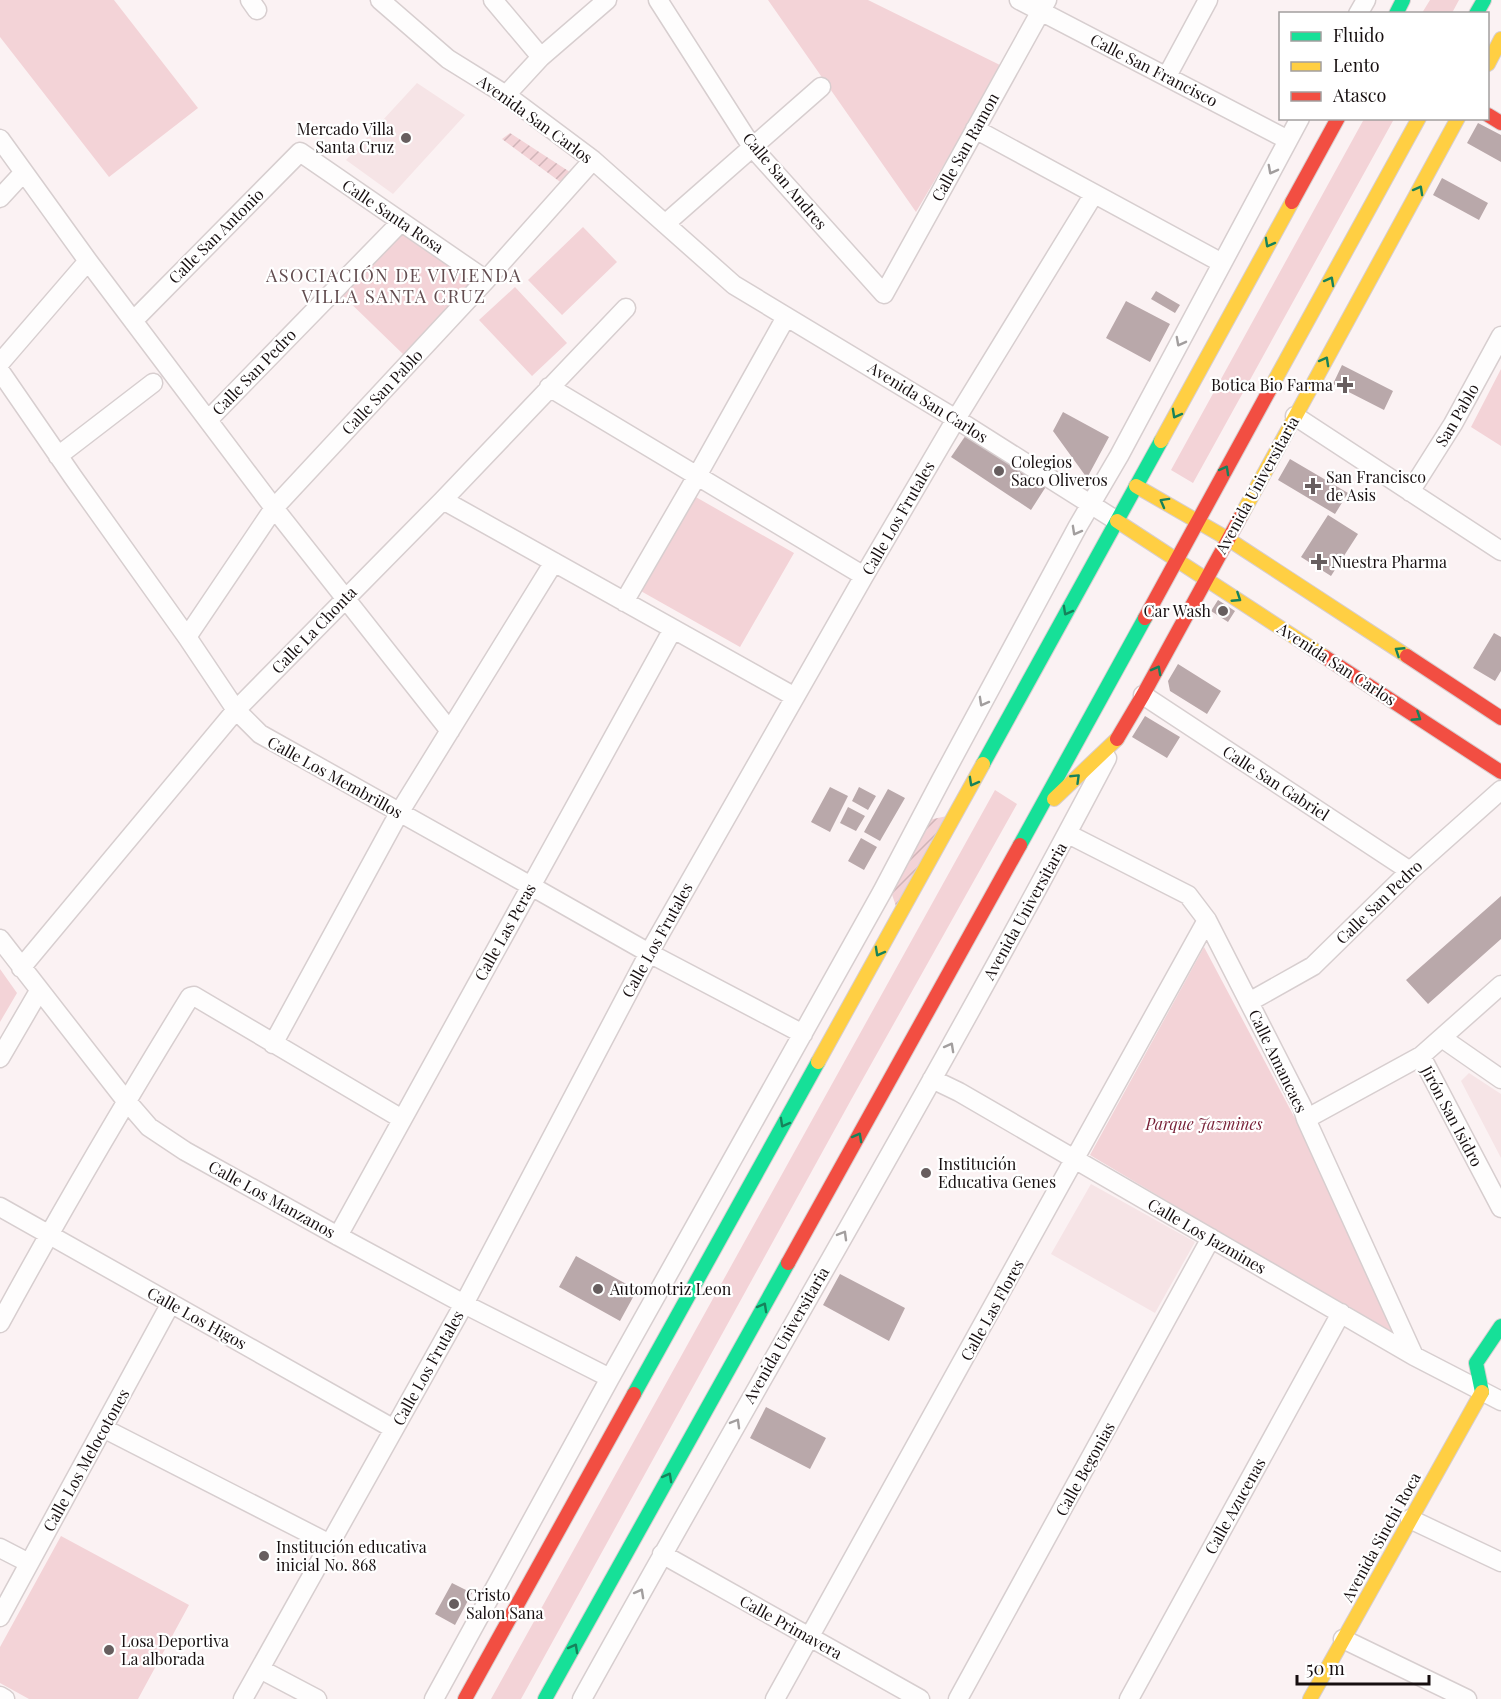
<svg xmlns="http://www.w3.org/2000/svg" width="1501" height="1699" viewBox="0 0 1501 1699" font-family="'Playfair Display',serif">
<style>
.built{fill:#f6e4e6}
.green{fill:#f3d3d7}
.garden{fill:url(#garden-furrows)}
.building{fill:#b9a8aa}
.lines{fill:none;stroke-linecap:round;stroke-linejoin:round}
.street-casing{stroke:#d7cecf;stroke-width:21}
.fast-casing{stroke:#d7cecf;stroke-width:16}
.slow-casing{stroke:#d7cecf;stroke-width:16}
.jam-casing{stroke:#d7cecf;stroke-width:16}
.street{stroke:#fefdfd;stroke-width:18}
.fast{stroke:#16e098;stroke-width:14}
.slow{stroke:#ffcf43;stroke-width:14}
.jam{stroke:#f24e42;stroke-width:14}
.oneway{stroke:#a29e9e}
.oneway2{stroke:#16825b}
.poi-dot{fill:#675e5f;stroke:#fff;stroke-width:2}
.labels{text-anchor:middle;stroke-width:4.5;stroke-linejoin:round;paint-order:stroke}
.street-label{font-size:16px;fill:#170f10;stroke:#fff}
.poi-label{font-size:16px;fill:#170f10;stroke:#fff;text-anchor:start}
.park-label{font-size:16px;font-style:italic;fill:#761d34;stroke:#fff}
.neighbourhood-label{font-size:18px;letter-spacing:1.5px;fill:#624c4f;stroke:#fff}
</style>
<defs>
<pattern id="garden-furrows" width="10" height="10" patternUnits="userSpaceOnUse" patternTransform="scale(1.5)"><rect width="10" height="10" fill="#f3d3d7"/><path d="M-1 1l2-2M0 10L10 0M9 11l2-2" fill="none" stroke="#d0b4b8"/></pattern>
</defs>
<rect width="100%" height="100%" fill="#fbf2f3"/>
<!-- built -->
<path class="built" d="M417,83L465,115L393,194L346,160Z
M1469,1073L1501,1094V1158L1461,1081Z
M1091,1184L1195,1242L1155,1313L1051,1254Z"/>
<!-- green -->
<path class="green" d="M0,0H114L198,108L109,177L0,37Z
M768,0H868L1002,66L916,212Z
M1430,0H1459L1452,13H1422Z
M1364,119H1394L1193,483L1171,470Z
M583,227L617,262L562,315L528,280Z
M399,232L472,282L405,356L340,293Z
M515,287L567,343L532,376L479,320Z
M1501,369V446L1471,427Z
M694,496L794,553L740,647L639,590Z
M995,790L1017,804L851,1100L521,1699H491Z
M1204,947L1298,1124L1395,1337L1090,1155Z
M0,969L17,993L0,1022Z
M61,1536L189,1605L138,1699H29L0,1683V1647Z"/>
<!-- garden -->
<path class="garden" d="M510,133L573,174L563,184L502,139Z
M947,816L897,909L889,886L924,821Z"/>
<!-- building -->
<path class="building" d="M1478,123L1501,135V162L1467,143Z
M1442,178L1488,203L1479,220L1433,195Z
M1156,291L1180,305L1175,313L1151,299Z
M1126,301L1170,324L1150,362L1106,338Z
M1342,365L1393,391L1384,410L1333,384Z
M1063,412L1109,437L1087,478L1053,431Z
M968,432L1047,485L1031,510L951,457Z
M1290,459L1348,493L1335,514L1278,480Z
M1328,515L1358,534L1331,576L1301,557Z
M1218,600L1235,611L1228,622L1211,611Z
M1494,633L1501,637V671L1495,681L1473,668Z
M1178,664L1221,691L1207,714L1170,691L1168,681Z
M1145,716L1180,737L1167,758L1132,737Z
M830,787L848,796L830,832L811,822Z
M859,787L876,796L868,810L852,801Z
M888,789L905,798L880,841L864,832Z
M848,807L865,816L856,831L840,823Z
M861,838L877,847L864,870L848,861Z
M1501,896V939L1428,1004L1406,980Z
M576,1256L637,1290L620,1321L559,1287Z
M840,1274L905,1308L889,1341L823,1305Z
M766,1407L826,1438L810,1469L750,1438Z
M452,1583L472,1593L455,1625L435,1614Z"/>
<g class="lines">
<!-- street casing -->
<g class="street-casing">
<path id="street" d="M250,0L257,10
M380,0L448,59L506,95L593,160L734,285L956,419L1117,521
M493,0L541,57
M658,0L752,147L884,294L1047,0
M1019,0L1288,140
M1358,14L1366,0
M1167,76L1208,0
M506,95L541,57L607,0
M975,129L1222,263
M0,139L88,261L274,508L450,731
M0,198L24,172
M665,224L821,87
M133,321L300,152L486,280
M0,363L88,261
M0,371L73,477L187,637L236,710L260,734L531,886L649,953L803,1034
M549,387L864,576
M1295,416L1501,551
M208,420L401,222
M58,456L153,383
M1410,492L1453,424L1501,336
M443,500L795,697
M624,602L697,476L786,317
M187,637L274,508L486,280L593,160
M1143,695L1410,871
M1068,834L1188,895L1207,920L1302,1106L1306,1119L1414,1356
M0,939L123,1097L149,1127L185,1151L338,1236L464,1304L610,1378
M21,968L236,710L443,500L626,308
M1249,1002L1313,966L1410,871L1501,790
M1442,1038L1501,1079
M273,1044L399,813L554,562
M1421,1056L1501,1208
M0,1058L39,991
M932,1079L959,1092L1414,1356L1501,1401
M1306,1119L1421,1056L1501,985
M0,1207L394,1429
M338,1236L673,629
M0,1323C60,1213 124,1104 190,997L194,996L402,1119
M103,1428L330,1544
M1410,1519L1501,1562
M0,1548L29,1563
M662,1554L920,1699
M0,1617L171,1303
M1343,1639L1467,1699
M260,1669L317,1699
M0,1696L5,1699
M243,1699L464,1304L649,953L864,576L956,419L1094,194
M434,1699L610,1378L882,892L941,780L1078,526L1119,456L1300,118
M582,1699C756,1385 940,1076 1107,758
M775,1699L1207,920
M958,1699L1211,1238
M1129,1699L1341,1313"/>
</g>
<!-- fast casing -->
<g class="fast-casing">
<path id="fast" d="M1396,14L1403,0
M1476,14L1484,0
M983,764L1161,441
M1020,845L1145,618
M1482,1392L1476,1363L1501,1326
M634,1394L818,1062
M545,1699L788,1263"/>
</g>
<!-- slow casing -->
<g class="slow-casing">
<path id="slow" d="M1488,64L1501,39
M1269,391L1419,118
M1161,441L1292,202
M1136,486L1228,539L1407,656
M1241,516L1458,118
M1117,521L1325,657
M1054,799L1117,739
M818,1062L983,764
M1310,1699L1482,1392"/>
</g>
<!-- jam casing -->
<g class="jam-casing">
<path id="jam" d="M1488,115L1501,123
M1292,202L1338,118
M1145,618L1269,391
M1407,656L1501,718
M1325,657L1501,772
M1117,739L1143,695L1241,516
M788,1263L1020,845
M465,1699L634,1394"/>
</g>
<!-- street -->
<use href="#street" class="street"/>
<!-- fast -->
<use href="#fast" class="fast"/>
<!-- slow -->
<use href="#slow" class="slow"/>
<!-- jam -->
<use href="#jam" class="jam"/>
</g>
<!-- one-way arrows -->
<defs><path id="oneway-chevron" d="M-2-3.5L2.5 0L-2 3.5" fill="none" stroke-width="1.6" stroke-linecap="round" stroke-linejoin="round" transform="scale(1.5)"/></defs>
<g class="oneway">
<use href="#oneway-chevron" transform="translate(1272 170) rotate(118)"/>
<use href="#oneway-chevron" transform="translate(1180 342) rotate(118)"/>
<use href="#oneway-chevron" transform="translate(1076 531) rotate(119)"/>
<use href="#oneway-chevron" transform="translate(983 702) rotate(119)"/>
<use href="#oneway-chevron" transform="translate(950 1047) rotate(-61)"/>
<use href="#oneway-chevron" transform="translate(843 1235) rotate(-60)"/>
<use href="#oneway-chevron" transform="translate(736 1423) rotate(-60)"/>
<use href="#oneway-chevron" transform="translate(640 1593) rotate(-61)"/>
</g>
<g class="oneway2">
<use href="#oneway-chevron" transform="translate(1419 190) rotate(-61)"/>
<use href="#oneway-chevron" transform="translate(1269 243) rotate(119)"/>
<use href="#oneway-chevron" transform="translate(1330 281) rotate(-61)"/>
<use href="#oneway-chevron" transform="translate(1325 361) rotate(-61)"/>
<use href="#oneway-chevron" transform="translate(1176 414) rotate(119)"/>
<use href="#oneway-chevron" transform="translate(1225 470) rotate(-61)"/>
<use href="#oneway-chevron" transform="translate(1164 502) rotate(-151)"/>
<use href="#oneway-chevron" transform="translate(1237 598) rotate(33)"/>
<use href="#oneway-chevron" transform="translate(1067 611) rotate(119)"/>
<use href="#oneway-chevron" transform="translate(1399 651) rotate(-147)"/>
<use href="#oneway-chevron" transform="translate(1157 670) rotate(-62)"/>
<use href="#oneway-chevron" transform="translate(1417 717) rotate(33)"/>
<use href="#oneway-chevron" transform="translate(1076 778) rotate(-44)"/>
<use href="#oneway-chevron" transform="translate(973 782) rotate(119)"/>
<use href="#oneway-chevron" transform="translate(879 952) rotate(119)"/>
<use href="#oneway-chevron" transform="translate(784 1123) rotate(119)"/>
<use href="#oneway-chevron" transform="translate(858 1137) rotate(-61)"/>
<use href="#oneway-chevron" transform="translate(763 1307) rotate(-61)"/>
<use href="#oneway-chevron" transform="translate(668 1477) rotate(-61)"/>
<use href="#oneway-chevron" transform="translate(574 1648) rotate(-61)"/>
</g>
<!-- markers -->
<g class="poi-dot">
<circle cx="406" cy="138" r="6"/>
<path d="M1342 376h6v6h6v6h-6v6h-6v-6h-6v-6h6z"/>
<circle cx="999" cy="471" r="6"/>
<path d="M1310 477h6v6h6v6h-6v6h-6v-6h-6v-6h6z"/>
<path d="M1316 553h6v6h6v6h-6v6h-6v-6h-6v-6h6z"/>
<circle cx="1223" cy="611" r="6"/>
<circle cx="926" cy="1173" r="6"/>
<circle cx="598" cy="1289" r="6"/>
<circle cx="264" cy="1556" r="6"/>
<circle cx="454" cy="1604" r="6"/>
<circle cx="109" cy="1650" r="6"/>
</g>
<g class="labels">
<!-- street labels -->
<g class="street-label">
<text transform="translate(1154 70) rotate(27)" y="6">Calle San Francisco</text>
<text transform="translate(535 119) rotate(36)" y="6">Avenida San Carlos</text>
<text transform="translate(965 147) rotate(-61)" y="6">Calle San Ramon</text>
<text transform="translate(785 181) rotate(50)" y="6">Calle San Andres</text>
<text transform="translate(393 216) rotate(34)" y="6">Calle Santa Rosa</text>
<text transform="translate(216 236) rotate(-45)" y="6">Calle San Antonio</text>
<text transform="translate(254 372) rotate(-46)" y="6">Calle San Pedro</text>
<text transform="translate(382 392) rotate(-47)" y="6">Calle San Pablo</text>
<text transform="translate(928 402) rotate(32)" y="6">Avenida San Carlos</text>
<text transform="translate(1457 415) rotate(-60)" y="6">San Pablo</text>
<text transform="translate(1257 485) rotate(-61)" y="6">Avenida Universitaria</text>
<text transform="translate(898 518) rotate(-60)" y="6">Calle Los Frutales</text>
<text transform="translate(314 630) rotate(-46)" y="6">Calle La Chonta</text>
<text transform="translate(1337 664) rotate(33)" y="6">Avenida San Carlos</text>
<text transform="translate(335 777) rotate(29)" y="6">Calle Los Membrillos</text>
<text transform="translate(1276 783) rotate(33)" y="6">Calle San Gabriel</text>
<text transform="translate(1379 902) rotate(-44)" y="6">Calle San Pedro</text>
<text transform="translate(1025 911) rotate(-61)" y="6">Avenida Universitaria</text>
<text transform="translate(505 932) rotate(-61)" y="6">Calle Las Peras</text>
<text transform="translate(657 940) rotate(-61)" y="6">Calle Los Frutales</text>
<text transform="translate(1278 1061) rotate(64)" y="6">Calle Amancaes</text>
<text transform="translate(1452 1116) rotate(62)" y="6">Jirón San Isidro</text>
<text transform="translate(272 1199) rotate(29)" y="6">Calle Los Manzanos</text>
<text transform="translate(1207 1236) rotate(30)" y="6">Calle Los Jazmines</text>
<text transform="translate(992 1310) rotate(-61)" y="6">Calle Las Flores</text>
<text transform="translate(197 1318) rotate(29)" y="6">Calle Los Higos</text>
<text transform="translate(786 1335) rotate(-60)" y="6">Avenida Universitaria</text>
<text transform="translate(428 1368) rotate(-61)" y="6">Calle Los Frutales</text>
<text transform="translate(86 1460) rotate(-61)" y="6">Calle Los Melocotones</text>
<text transform="translate(1085 1469) rotate(-61)" y="6">Calle Begonias</text>
<text transform="translate(1235 1506) rotate(-61)" y="6">Calle Azucenas</text>
<text transform="translate(1381 1537) rotate(-61)" y="6">Avenida Sinchi Roca</text>
<text transform="translate(791 1627) rotate(29)" y="6">Calle Primavera</text>
</g>
<!-- poi labels -->
<g class="poi-label">
<text x="394" y="135" text-anchor="end">Mercado Villa<tspan x="394" dy="18">Santa Cruz</tspan></text>
<text x="1333" y="391" text-anchor="end">Botica Bio Farma</text>
<text x="1011" y="468">Colegios<tspan x="1011" dy="18">Saco Oliveros</tspan></text>
<text x="1326" y="483">San Francisco<tspan x="1326" dy="18">de Asis</tspan></text>
<text x="1331" y="568">Nuestra Pharma</text>
<text x="1211" y="617" text-anchor="end">Car Wash</text>
<text x="938" y="1170">Institución<tspan x="938" dy="18">Educativa Genes</tspan></text>
<text x="610" y="1295">Automotriz Leon</text>
<text x="276" y="1553">Institución educativa<tspan x="276" dy="18">inicial No. 868</tspan></text>
<text x="466" y="1601">Cristo<tspan x="466" dy="18">Salon Sana</tspan></text>
<text x="121" y="1647">Losa Deportiva<tspan x="121" dy="18">La alborada</tspan></text>
</g>
<!-- park labels -->
<g class="park-label">
<text x="1204" y="1130">Parque Jazmines</text>
</g>
<!-- neighbourhood labels -->
<g class="neighbourhood-label">
<text x="394" y="282">ASOCIACIÓN DE VIVIENDA<tspan x="394" dy="21">VILLA SANTA CRUZ</tspan></text>
</g>
</g>
<!-- legend -->
<rect x="1279" y="12" width="210" height="108" fill="#ffffff" stroke="#a29f9f" stroke-width="1.5"/>
<rect x="1291" y="32" width="30" height="9" fill="#16e098" stroke="#a29f9f" stroke-width="1.5"/>
<text x="1333" y="42" font-size="18" fill="#170f10">Fluido</text>
<rect x="1291" y="62" width="30" height="9" fill="#ffcf43" stroke="#a29f9f" stroke-width="1.5"/>
<text x="1333" y="72" font-size="18" fill="#170f10">Lento</text>
<rect x="1291" y="92" width="30" height="9" fill="#f24e42" stroke="#a29f9f" stroke-width="1.5"/>
<text x="1333" y="102" font-size="18" fill="#170f10">Atasco</text>
<!-- scale -->
<path d="M1297 1675v9h132v-9" fill="none" stroke="#170f10" stroke-width="3"/>
<text x="1306" y="1675" font-size="18" fill="#170f10" stroke="#ffffff" stroke-width="4.5" paint-order="stroke">50 m</text>
</svg>
